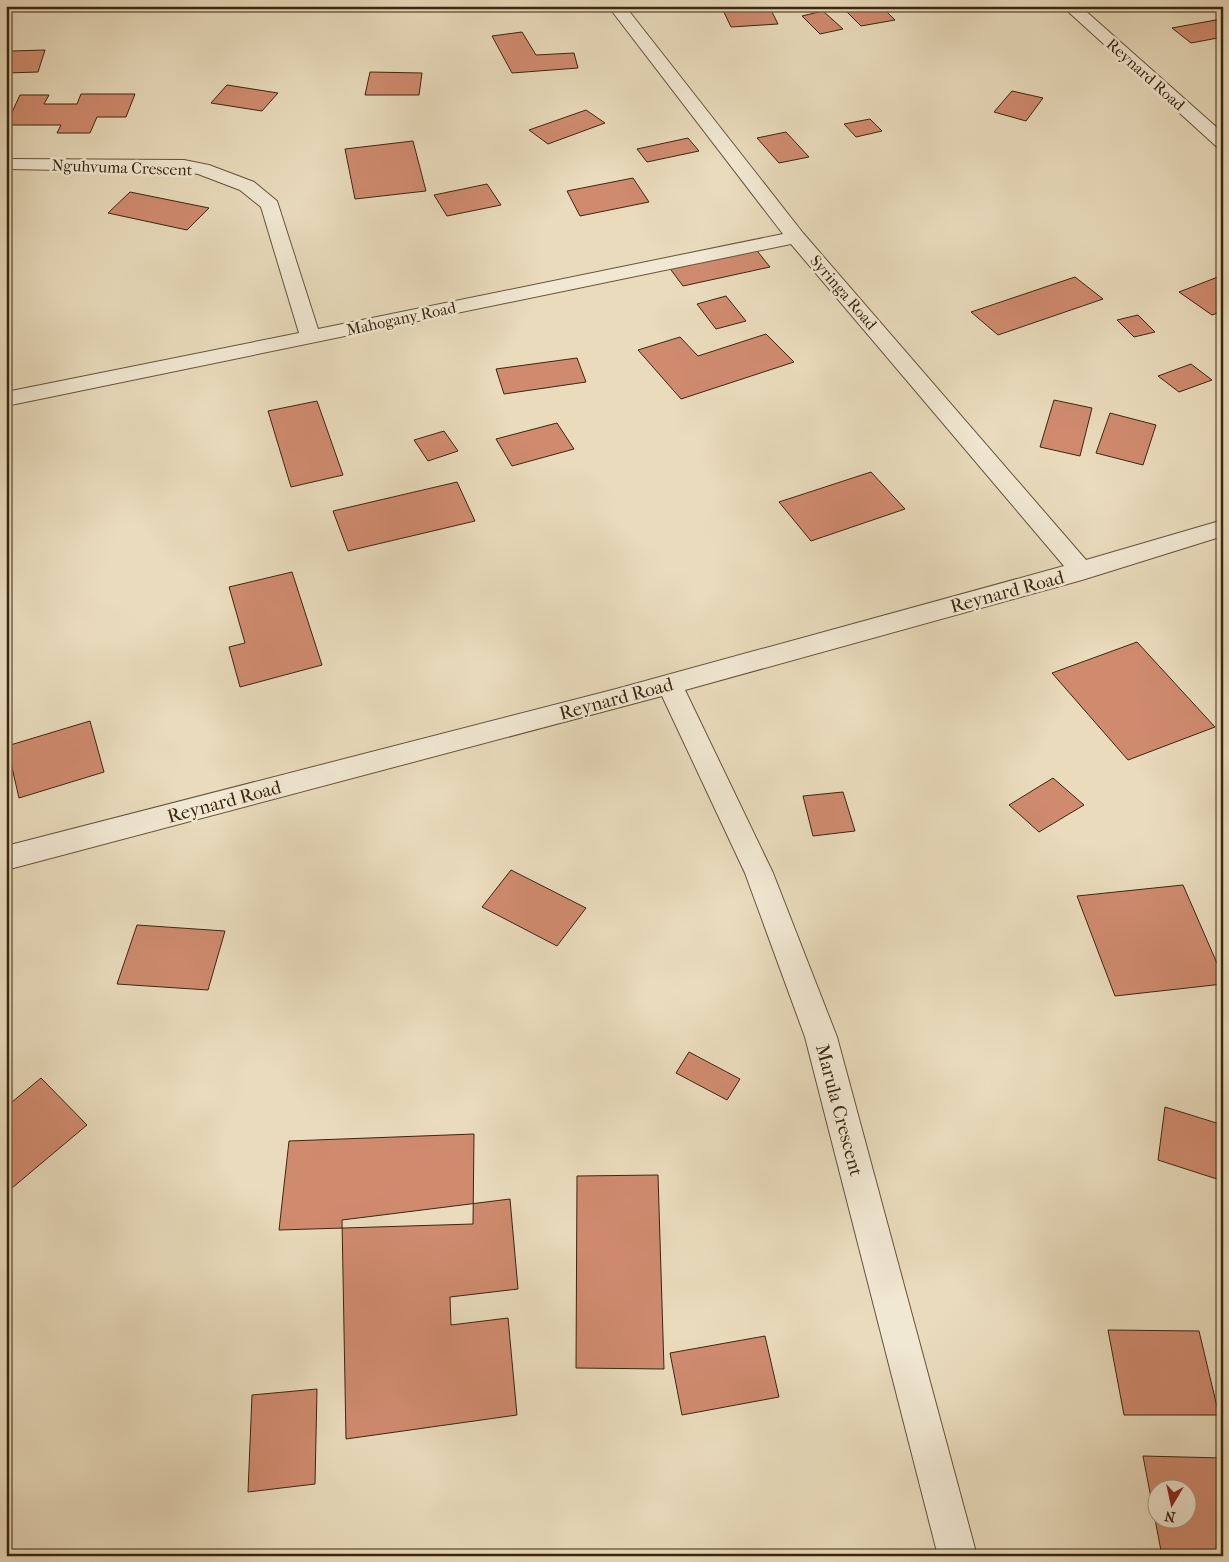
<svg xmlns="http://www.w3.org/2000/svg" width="1229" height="1562" viewBox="0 0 1229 1562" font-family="'IM FELL French Canon',serif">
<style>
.building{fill:#d08b6f;stroke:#3a260e;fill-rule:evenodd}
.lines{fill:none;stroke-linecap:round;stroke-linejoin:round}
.street-casing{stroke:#66533a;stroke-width:2}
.street{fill:#f1e8d3;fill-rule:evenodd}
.labels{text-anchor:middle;stroke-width:5;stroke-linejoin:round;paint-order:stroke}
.far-street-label{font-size:16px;fill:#3a260e;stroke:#f1e8d3}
.street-label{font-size:19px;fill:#3a260e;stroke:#f1e8d3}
</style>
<rect width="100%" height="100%" fill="#e9dbbc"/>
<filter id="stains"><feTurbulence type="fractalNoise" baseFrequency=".004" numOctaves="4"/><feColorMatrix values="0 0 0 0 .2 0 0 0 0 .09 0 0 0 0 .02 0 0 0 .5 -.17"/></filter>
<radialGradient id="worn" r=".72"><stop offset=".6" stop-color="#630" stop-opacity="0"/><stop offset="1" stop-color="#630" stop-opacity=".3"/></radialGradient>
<!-- building -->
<path class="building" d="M721,6H769L778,24L731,27Z
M841,6H881L895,20L861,26Z
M823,11L843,29L820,34L802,16Z
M1221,19L1223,20V37L1191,43L1172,28Z
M522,32L536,55L574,53L578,68L512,73L492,36Z
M45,50L38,72L6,73V67L12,51Z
M370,72L422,73L419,95H365Z
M227,85L278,93L262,111L211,103Z
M1012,91L1043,98L1026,121L994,112Z
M81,94H135L126,117H97L90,133H57L61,125H6L20,95H49L44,104H77Z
M586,110L605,123L548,144L529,130Z
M870,119L882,131L856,137L844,124Z
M786,132L809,157L779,163L757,138Z
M688,138L699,151L647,162L637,149Z
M413,141L426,191L355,199L345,149Z
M633,178L649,202L580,216L567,191Z
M487,184L501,205L447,216L434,195Z
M130,192L209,208L187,230L108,213Z
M754,247L770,267L683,286L668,266Z
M1223,275V311L1212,315L1179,292Z
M1075,277L1103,299L998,335L971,312Z
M726,296L746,321L716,329L697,304Z
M1138,315L1155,332L1134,337L1117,320Z
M766,334L794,362L681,399L638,350L680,337L698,356Z
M577,358L586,382L504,394L496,369Z
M1191,364L1212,380L1179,392L1158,376Z
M1054,400L1092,408L1080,456L1040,447Z
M317,401L343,475L291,487L268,411Z
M1110,413L1156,425L1143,465L1096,453Z
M557,423L574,449L512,466L496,439Z
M444,431L458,451L428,461L414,440Z
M871,472L905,509L811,541L779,502Z
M457,482L475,521L348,551L333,511Z
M292,572L322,665L240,687L229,647L245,643L229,587Z
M1137,642L1215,727L1128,760L1052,673Z
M90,721L104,772L19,798L7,746Z
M1053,778L1084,805L1039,832L1009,805Z
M843,792L855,831L813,836L803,796Z
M511,870L586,908L557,946L482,907Z
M1183,885L1223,977V984L1115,996L1077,896Z
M137,925L225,931L208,990L117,984Z
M689,1052L740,1079L727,1100L676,1073Z
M41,1078L87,1125L6,1193V1107Z
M1165,1107L1223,1125V1181L1158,1160Z
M474,1134L473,1224L279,1230L289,1141Z
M658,1175L664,1369L576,1368L577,1176Z
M510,1199L518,1289L450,1297L451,1325L508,1318L517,1415L346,1439L342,1220Z
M1108,1330L1199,1331L1219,1415H1124Z
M765,1336L779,1397L682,1415L670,1353Z
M317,1389L315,1484L248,1492L252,1395Z
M1143,1456L1223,1458V1556H1162ZM1156,1490H1186V1520H1156Z"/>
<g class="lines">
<!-- street casing -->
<g class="street-casing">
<path id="street" d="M608,6H625L803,233L1086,560L1223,520V536L1082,580L685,690L773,873L837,1037L977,1556H938L805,1037L745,873L662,696L6,870V846L616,689L1064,566L791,244L6,406V392L299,333L261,207L240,190L198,174L184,172L6,169V159L184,160L209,165L254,182L277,201L318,329L783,234Z
M1062,6H1080L1223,133V148L1217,147Z"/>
</g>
<!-- street -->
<use href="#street" class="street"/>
</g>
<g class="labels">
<!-- far-street labels -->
<g class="far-street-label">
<text transform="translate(1146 74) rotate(42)" y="6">Reynard Road</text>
<text transform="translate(122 167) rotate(2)" y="6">Nguhvuma Crescent</text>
<text transform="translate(844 292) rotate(49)" y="6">Syringa Road</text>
<text transform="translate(401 318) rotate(-12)" y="6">Mahogany Road</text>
</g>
<!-- street labels -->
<g class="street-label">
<text transform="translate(1007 591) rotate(-15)" y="7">Reynard Road</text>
<text transform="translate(616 698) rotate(-15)" y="7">Reynard Road</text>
<text transform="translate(224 801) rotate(-15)" y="7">Reynard Road</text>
<text transform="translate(840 1110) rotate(75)" y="7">Marula Crescent</text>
</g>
</g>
<!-- margin -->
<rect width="1229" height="1562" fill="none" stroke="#e9dbbc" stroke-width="25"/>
<rect x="8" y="8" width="1214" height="1547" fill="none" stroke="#3a260e" stroke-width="2.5"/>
<rect x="12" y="12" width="1204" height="1537" fill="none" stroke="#3a260e"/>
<!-- north arrow -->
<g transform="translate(1172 1504) rotate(189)"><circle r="24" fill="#f1e8d3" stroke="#a89a84"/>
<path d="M0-4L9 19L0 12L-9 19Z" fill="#8f2418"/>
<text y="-8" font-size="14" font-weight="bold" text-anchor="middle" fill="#3a260e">N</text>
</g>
<rect width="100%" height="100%" filter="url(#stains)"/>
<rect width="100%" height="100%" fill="url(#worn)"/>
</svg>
